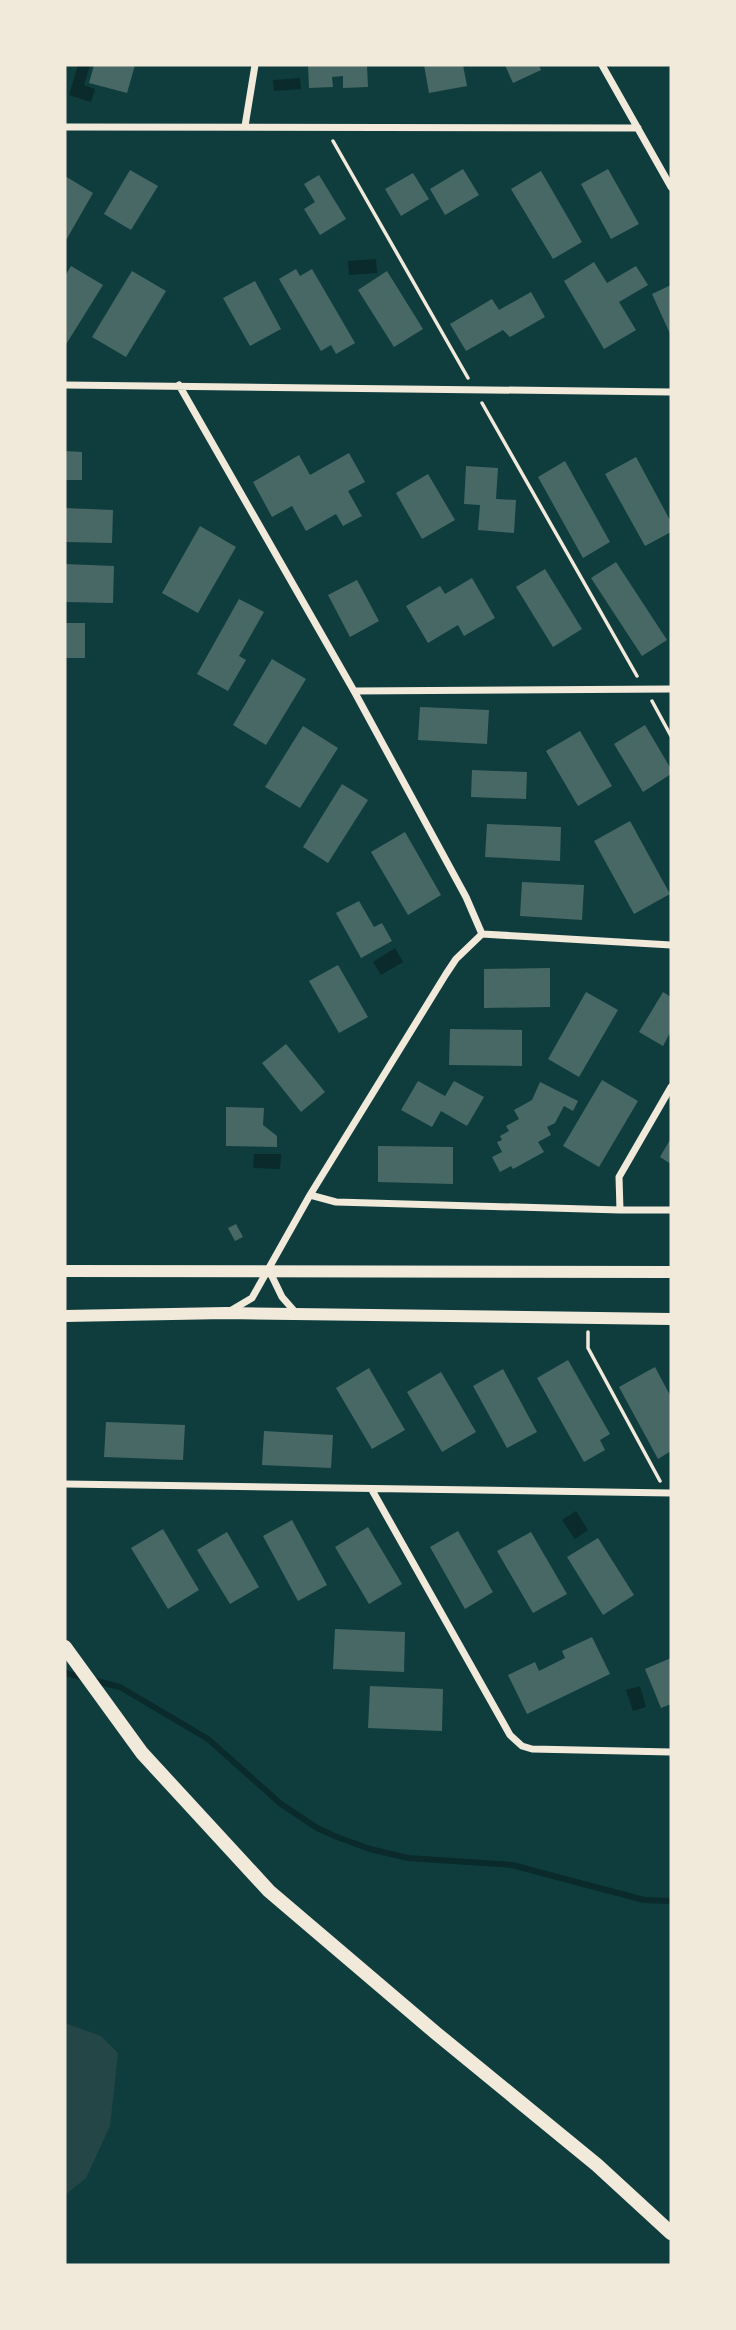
<svg xmlns="http://www.w3.org/2000/svg" width="736" height="2330" viewBox="0 0 736 2330" font-family="'Nunito Sans',sans-serif">
<style>
.green{fill:#244646}
.water{fill:#0a2a2b}
.lines{fill:none;stroke-linecap:round;stroke-linejoin:round}
.stream{stroke:#0a2a2b;stroke-width:6}
.building{fill:#486865}
.path{stroke:#f1e9da;stroke-width:3.5}
.minor{stroke:#f1e9da;stroke-width:7}
.tertiary{stroke:#f1e9da;stroke-width:12}
.secondary{stroke:#f1e9da;stroke-width:14}
</style>
<rect width="100%" height="100%" fill="#0f3d3e"/>
<!-- green -->
<path class="green" d="M65,2023L101,2036L118,2053L110,2126L86,2178L65,2195Z"/>
<!-- water -->
<path class="water" d="M78,65H90L84,85L95,89L91,102L69,95Z
M300,78L301,89L274,91L273,80Z
M376,259L377,273L349,275L348,261Z
M395,948L403,962L381,975L373,962Z
M254,1154H281L280,1169L253,1168Z
M576,1511L588,1530L575,1539L562,1520Z
M640,1686L646,1707L633,1711L626,1690Z"/>
<g class="lines">
<!-- stream -->
<path class="stream" d="M65,1673L120,1687L208,1739L281,1804L317,1828L337,1837L370,1849L408,1858L512,1865L644,1900L671,1901"/>
</g>
<!-- building -->
<path class="building" d="M94,65H135L127,93L89,83Z
M308,65H367L368,87L343,88V76L332,77L333,87L309,88Z
M424,65H463L467,86L429,93Z
M505,65H539L541,70L513,83Z
M463,169L479,195L445,215L430,189Z
M608,169L639,224L611,239L581,184Z
M130,170L158,186L131,230L104,214Z
M541,171L582,242L553,259L511,189Z
M413,173L429,199L401,216L385,189Z
M319,175L346,219L320,235L304,209L315,202L304,184Z
M65,176L93,193L65,242Z
M594,262L607,283L636,266L648,285L619,302L636,330L604,349L564,281Z
M71,266L103,285L65,346V276Z
M296,269L300,276L312,269L355,343L336,354L331,345L321,351L279,279Z
M132,271L166,291L126,357L92,337Z
M387,271L423,329L394,347L358,290Z
M255,281L281,329L250,346L223,298Z
M671,285V336L652,294Z
M531,292L545,317L510,337L503,330L466,351L450,324L492,299L499,310Z
M65,451L82,452V480H65Z
M349,453L365,482L348,491L362,516L343,526L336,514L306,531L292,506L272,517L253,482L299,455L310,475Z
M636,457L671,522V532L645,546L605,474Z
M565,461L610,542L583,558L538,477Z
M466,466L498,468L496,499L516,500L514,533L478,530L480,505L464,504Z
M428,474L455,520L422,539L396,493Z
M65,508L113,510L112,543L65,542Z
M200,526L236,547L198,613L162,593Z
M616,562L667,640L642,656L591,578Z
M65,564L114,566L113,603L65,602Z
M545,569L582,629L553,647L516,587Z
M472,578L495,618L464,636L458,625L428,643L406,606L440,586L445,594Z
M357,580L379,621L350,637L328,595Z
M239,599L264,612L239,656L246,660L228,691L197,674Z
M65,623H85V658H65Z
M272,659L306,679L266,745L233,725Z
M420,707L489,710L487,744L418,740Z
M645,725L671,769V774L643,792L614,744Z
M303,726L338,748L300,808L265,787Z
M580,731L612,786L578,806L546,751Z
M472,770L527,772L526,799L471,797Z
M342,784L368,800L328,863L303,847Z
M630,821L670,894L634,914L594,841Z
M487,824L561,827L560,861L485,857Z
M405,832L441,895L408,915L371,852Z
M522,882L584,885L582,920L520,916Z
M359,901L374,927L382,923L392,941L361,958L336,913Z
M338,965L368,1017L339,1033L309,981Z
M550,968V1007L484,1008V969Z
M586,992L618,1010L579,1077L548,1059Z
M663,992L671,997V1031L663,1046L639,1032Z
M450,1029L522,1030V1066L449,1065Z
M286,1044L325,1092L301,1112L262,1063Z
M602,1080L638,1101L599,1167L563,1146Z
M418,1081L445,1096L454,1081L484,1097L467,1126L441,1111L432,1127L401,1110Z
M540,1082L578,1101L573,1111L564,1106L555,1123L547,1127L551,1135L538,1142L544,1152L513,1169L511,1166L500,1172L492,1157L502,1152L497,1142L502,1140L500,1136L509,1131L506,1126L519,1119L514,1110L532,1100Z
M226,1107L264,1108L263,1125L277,1136V1147L226,1146Z
M671,1138V1164L660,1157Z
M378,1146L453,1147V1184L378,1182Z
M236,1224L243,1237L235,1241L228,1228Z
M568,1360L610,1434L600,1440L605,1450L584,1462L537,1378Z
M655,1367L671,1397V1451L658,1459L619,1387Z
M369,1368L405,1430L372,1449L336,1388Z
M503,1369L537,1432L507,1448L473,1386Z
M441,1372L476,1432L442,1452L407,1392Z
M106,1422L185,1425L183,1460L104,1457Z
M264,1431L333,1435L331,1468L262,1465Z
M292,1520L327,1585L298,1601L263,1536Z
M368,1527L402,1584L369,1604L335,1547Z
M163,1529L199,1590L168,1609L131,1548Z
M458,1531L493,1592L465,1609L430,1547Z
M227,1532L259,1587L230,1604L197,1550Z
M531,1532L567,1594L533,1613L497,1551Z
M598,1538L634,1595L603,1615L567,1557Z
M335,1629L405,1632L404,1672L333,1669Z
M592,1637L610,1674L527,1714L508,1675L535,1662L539,1671L565,1658L562,1651Z
M671,1658V1704L661,1708L645,1669Z
M370,1686L443,1689L442,1731L368,1728Z"/>
<g class="lines">
<!-- path -->
<path class="path" d="M333,141L468,378
M482,403L637,676
M652,701L671,736
M588,1332V1348L660,1481"/>
<!-- minor -->
<path class="minor" d="M602,65L671,187
M245,126L255,65
M65,127L638,128
M65,385L671,392
M179,385L354,691L466,897L482,934
M354,691L671,689
M482,934L671,945
M310,1195L336,1202L620,1210H671
M620,1210L619,1177L671,1087
M269,1270L282,1297L296,1313
M230,1311L252,1298L310,1195L446,974L456,959L482,934
M65,1484L671,1493
M372,1490L510,1735L522,1746L532,1749L671,1752"/>
<!-- tertiary -->
<path class="tertiary" d="M65,1271L671,1272
M65,1316L226,1313L671,1319"/>
<!-- secondary -->
<path class="secondary" d="M65,1647L142,1753L269,1891L437,2034L597,2165L671,2233"/>
</g>
<!-- border -->
<rect width="736" height="2330" fill="none" stroke="#f1e9da" stroke-width="133"/>
</svg>
